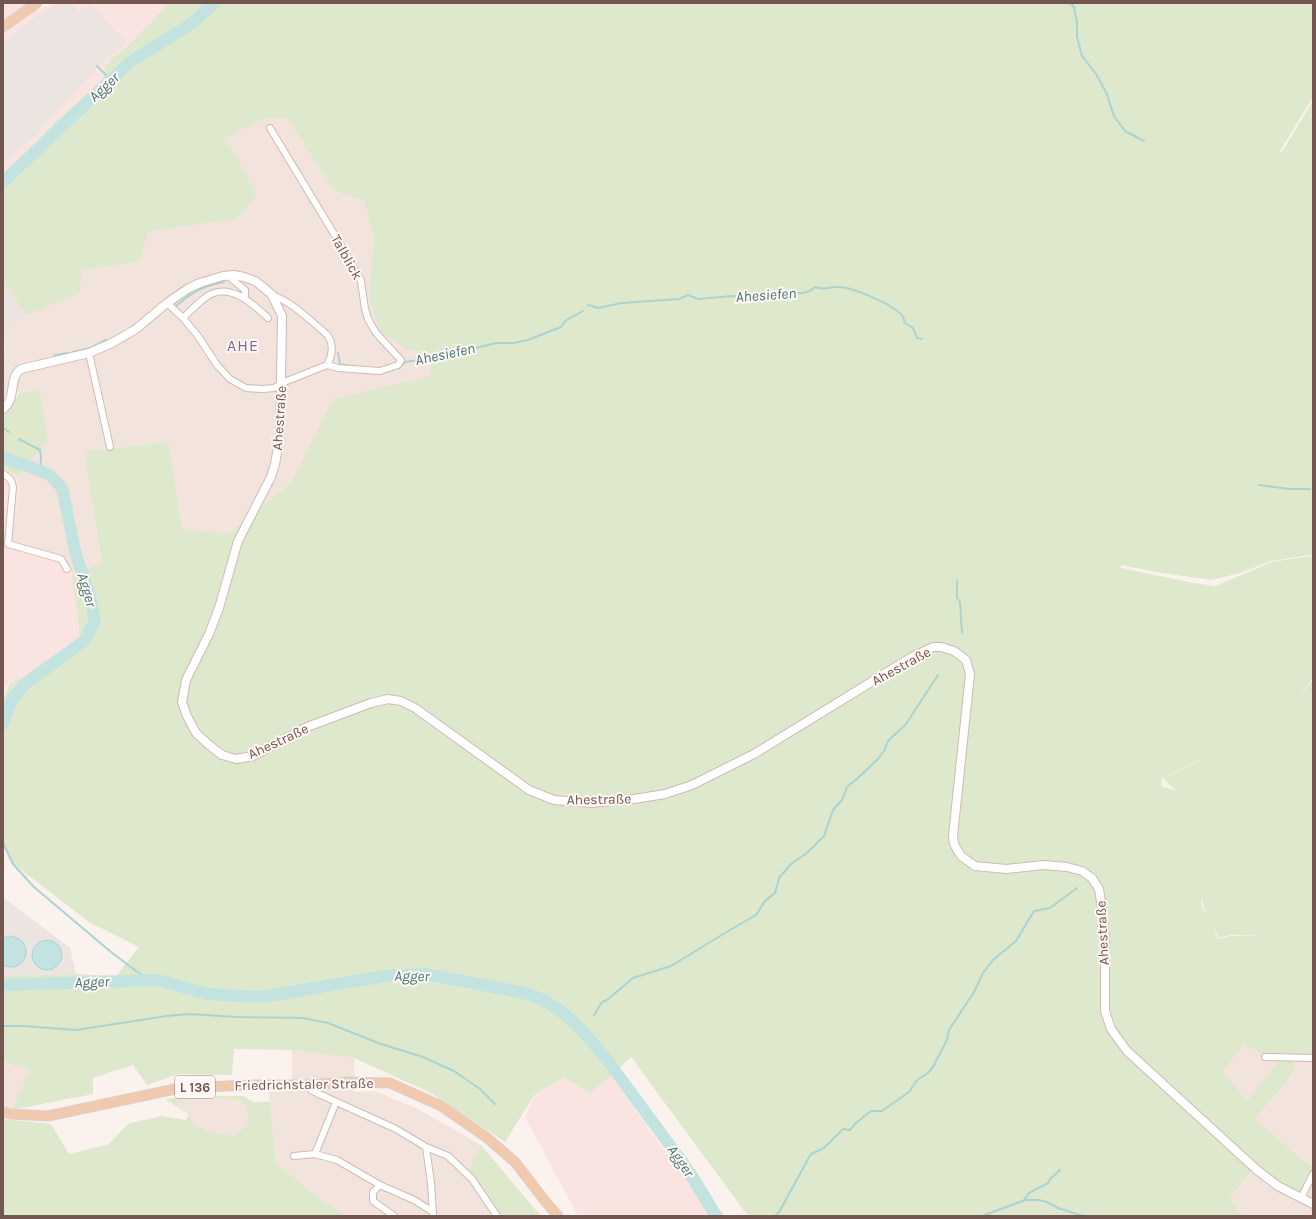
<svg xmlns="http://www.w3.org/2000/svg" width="1316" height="1219" viewBox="0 0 1316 1219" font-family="Karla,sans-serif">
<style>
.residential{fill:#f2e3dc}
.commercial{fill:#fae4e2}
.industrial{fill:#ebe4e1}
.green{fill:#dde8cc;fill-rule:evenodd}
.water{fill:#c3e3e1;stroke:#aad4d1}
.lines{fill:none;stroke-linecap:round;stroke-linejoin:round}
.stream{stroke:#aad4d1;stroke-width:2}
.river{stroke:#c3e3e1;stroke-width:12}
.minor-casing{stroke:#cfbbb5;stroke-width:8}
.secondary-casing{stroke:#d1bab3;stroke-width:10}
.primary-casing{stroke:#d8d0ce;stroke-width:11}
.minor{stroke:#fff;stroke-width:6}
.secondary{stroke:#fff;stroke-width:8}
.primary{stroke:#f1c9ad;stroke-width:9}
.labels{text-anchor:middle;stroke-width:4;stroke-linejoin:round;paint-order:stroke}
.shield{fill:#fef7f3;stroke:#9d8682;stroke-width:1}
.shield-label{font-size:13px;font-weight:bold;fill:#745651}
.street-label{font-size:14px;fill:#745651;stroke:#fef7f3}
.water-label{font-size:15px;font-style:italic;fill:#467775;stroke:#fef7f3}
.quarter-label{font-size:16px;letter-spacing:1px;fill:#7a6a8f;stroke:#fef7f3}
</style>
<rect width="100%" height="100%" fill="#fbf2ed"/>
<!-- residential -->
<path class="residential" d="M287,118L334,191L364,201L374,237L369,296L409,350L428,352L431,377L333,399L291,483L228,533L182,530L169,442L84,451L102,564L72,576L70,569L52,553L11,541L19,496L18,476L48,440L40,390L19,393L9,383L3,329L27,315L81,270L139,262L149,231L237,219L257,195L226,138L264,119Z
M1244,1044L1266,1056L1313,1054V1164L1299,1157L1255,1119L1292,1077L1295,1060L1247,1103L1224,1071Z
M292,1050L354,1058L355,1092L374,1091L416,1108L481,1145L469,1170L502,1216H345L325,1202L276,1164L269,1092L292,1091Z
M3,1062L29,1071L12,1110L3,1107Z
M191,1097L230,1099L242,1100L247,1107L248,1124L234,1136L208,1131L190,1122V1113L177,1105V1101L180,1099Z
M1253,1171L1268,1186L1299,1202L1313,1176V1216H1243L1230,1198Z"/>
<!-- commercial -->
<path class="commercial" d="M3,3H32L36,11L54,3H169L132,42L111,59L105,67L104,78L54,123L3,176Z
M3,469L18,476L19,496L11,541L62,557L70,569L72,576L79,627V637L46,665L30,675L10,683L3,691Z
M611,1076L701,1201L710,1216H578L525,1117L535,1094L564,1078L590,1093Z"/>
<!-- industrial -->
<path class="industrial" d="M62,3H72L78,12L90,3L127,42L103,63L58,109L36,135L3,164V42L39,14Z
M3,282L27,315L3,329Z
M3,336L9,383L3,402Z
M3,897L70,948L76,974L3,975Z"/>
<!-- green -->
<path class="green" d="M169,3H1313V97L1280,151L1282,152L1313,101V556L1309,555L1271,561L1240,573L1211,580L1156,572L1121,565V568L1193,583L1216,586L1272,562L1310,556L1313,558V678L1295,702L1313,680V1054L1266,1056L1244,1044L1224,1071L1247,1102L1279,1060H1295L1292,1076L1255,1119L1299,1157L1313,1165V1171L1300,1196L1257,1165L1230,1198L1243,1216H748L631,1057L611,1076L590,1093L564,1078L535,1094L505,1142L429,1092L354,1058L292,1050L234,1049L232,1075L179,1074L147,1085L133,1065L93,1078V1094L12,1110L29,1071L3,1062V975L76,974L116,976L139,947L89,922L11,862L3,845V700L10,683L30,675L46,665L79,637V627L72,576L102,563L84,451L169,442L182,530L228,533L291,483L333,399L431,376L428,352L409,350L380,332L369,296L374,237L364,201L334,191L287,118L264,119L226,138L257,195L237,219L149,231L139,262L81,270L80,292L27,315L3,282V176L54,123L104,78L105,67L111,59L132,42ZM1201,760H1202L1200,761L1163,778L1176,791L1161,786L1162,778ZM1201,895L1206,916L1219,938L1230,935L1271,936H1230L1218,939L1202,907Z
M40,390L48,440L18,476L3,469V413L10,408L19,393Z
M193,1096H243L254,1102H270L276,1164L325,1202L345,1216H3V1119L51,1124L69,1154L109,1144L128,1124L161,1116L186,1120L189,1114L165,1099ZM191,1097L230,1099L242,1100L247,1107L248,1124L234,1136L208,1131L190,1122V1113L177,1105V1101L180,1099Z
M481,1145L533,1207L542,1216H502L469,1170Z"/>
<!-- water -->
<path class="water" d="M9,936C38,939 26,976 3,965V938Z
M32 955a15 15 0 1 1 30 0a15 15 0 1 1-30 0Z
M694,1169L719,1210L723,1216H710L687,1177Z"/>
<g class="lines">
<!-- stream -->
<path class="stream" d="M1070,3L1074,7L1077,23V37L1082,56L1096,74L1106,92L1114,116L1125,131L1144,141
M97,66L111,80
M588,305L592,306L598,308L622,303L679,299L688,295L698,299L733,296L753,297L776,295L782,292C793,294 807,295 815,287C825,291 830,286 839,287C852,287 897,306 903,317C904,319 904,321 905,323L913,328L917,338L922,339
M176,306C192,292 203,286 224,282
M73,352L90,348L106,340
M338,353L340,364L350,366
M55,355L68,353
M393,369L399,368L405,362L444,356L496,343H513L528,340L561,327L565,321L583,311
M3,428L9,432
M19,439L40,450L41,458L40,470
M1259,485L1289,489H1310
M957,581V598L960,602L962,633
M3,843L13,864L34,887L111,952L148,980
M594,1015L602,1002L607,1000L633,978L671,966L725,933L756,915L765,901L775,893L779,878L791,864L807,853L824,836L833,810L842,800L847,787L859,777L878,759L884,751L888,741L906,724L938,675
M3,1026H23L76,1030L167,1016L189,1014L236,1017L303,1018L328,1023L381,1044L423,1057L454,1071L480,1089L495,1104
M1024,1200L1029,1193L1048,1183L1051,1178L1060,1170
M775,1216L779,1212L811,1154L824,1148L843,1129L850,1130L856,1123L871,1111H882L909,1092L917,1080L928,1073L933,1067L947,1040L949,1030L974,992L983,973L993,960L1016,941L1034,911L1050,908L1077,888
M982,1216L1025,1200H1038L1047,1202L1058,1208L1083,1216
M1118,1216H1119"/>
<!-- river -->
<path class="river" d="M3,182L130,62L191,24L214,3
M3,458L28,466L50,475L62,488L76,555L89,593L95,621L84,641L26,683L12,700L3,724
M3,985L158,980L207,994L262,997L385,976L425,974L520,992L542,999L562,1012L581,1029L604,1056L683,1163L716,1216"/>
<!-- minor casing -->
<g class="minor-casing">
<path id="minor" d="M227,275L245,290V299
M272,295C289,301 302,313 316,325C320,329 325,332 328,336C334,345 332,357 327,365
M167,303L183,318L198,336L217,365L230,379L246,388L262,389L274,388L282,383L327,365L338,368L380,371L398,365L401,360L376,333L368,319L365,309L361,281L351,262L270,128
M183,318C190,311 198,303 206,297C229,281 252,303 268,318
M89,353L110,447
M3,474C9,477 12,480 13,487L8,544L61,559L67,569
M1265,1057L1313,1058
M310,1085L311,1090L319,1094L396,1129L426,1147L448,1156L472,1179L497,1216
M426,1147L431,1183L433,1216
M315,1154L336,1102
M294,1156L315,1154L337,1160L380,1185L373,1192V1201L394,1216
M380,1185L414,1200L433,1212
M1301,1198L1313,1174"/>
</g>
<!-- secondary casing -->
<g class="secondary-casing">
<path id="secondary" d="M3,409C17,399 8,378 21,369L89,353L112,343L136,329L167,303L189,288L200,283L223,276L234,275L244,277L255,281L263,287L272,295L282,316L280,436L275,464L271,477L238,541L219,608L209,634L186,680L182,702L187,716L196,733L209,745L222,755L236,759L253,756L307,727L371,703L388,699L401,701L415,708L529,790L554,800L591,803L634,799L665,794L692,785L754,754L912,657L933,647H941L954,651L966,660L970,674L953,836L954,844L961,856L975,866L1006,869L1044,865L1067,867L1082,871L1092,878L1099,889L1103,915L1105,943V1011L1111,1029L1127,1051L1257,1170L1278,1186L1313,1204"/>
</g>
<!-- primary casing -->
<g class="primary-casing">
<path id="primary" d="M3,27L37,3
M3,1112L10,1114L48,1116L180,1088L251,1085H310L349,1082L390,1083L441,1106L486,1137L515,1162L545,1201L558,1216"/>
</g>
<!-- minor -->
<use href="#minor" class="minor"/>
<!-- secondary -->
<use href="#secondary" class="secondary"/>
<!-- primary -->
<use href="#primary" class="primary"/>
</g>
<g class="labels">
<!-- shield labels -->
<rect class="shield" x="175" y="1076" width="40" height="22" rx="3"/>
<g class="shield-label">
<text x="195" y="1092">L 136</text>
</g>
<!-- street labels -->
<g class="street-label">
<text transform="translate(347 257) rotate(61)" y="5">Talblick</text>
<text transform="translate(279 418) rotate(-86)" y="5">Ahestraße</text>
<text transform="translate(901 666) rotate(-29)" y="5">Ahestraße</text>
<text transform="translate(278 741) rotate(-25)" y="5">Ahestraße</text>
<text transform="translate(599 799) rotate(-1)" y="5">Ahestraße</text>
<text transform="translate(1102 933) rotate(-93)" y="5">Ahestraße</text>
<text transform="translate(304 1084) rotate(-1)" y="5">Friedrichstaler Straße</text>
</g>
<!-- water labels -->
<g class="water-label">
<text transform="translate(104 87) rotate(-43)" y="5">Agger</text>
<text transform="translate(766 295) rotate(-4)" y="5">Ahesiefen</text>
<text transform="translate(445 354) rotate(-12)" y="5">Ahesiefen</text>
<text transform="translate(87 590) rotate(74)" y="5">Agger</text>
<text transform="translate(412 976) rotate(1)" y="5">Agger</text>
<text transform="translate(92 982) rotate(-2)" y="5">Agger</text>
<text transform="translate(681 1161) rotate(56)" y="5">Agger</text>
</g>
<!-- quarter labels -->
<g class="quarter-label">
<text x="243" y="351">AHE</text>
</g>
</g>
<!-- border -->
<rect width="1316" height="1219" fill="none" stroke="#745651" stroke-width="8"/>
</svg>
